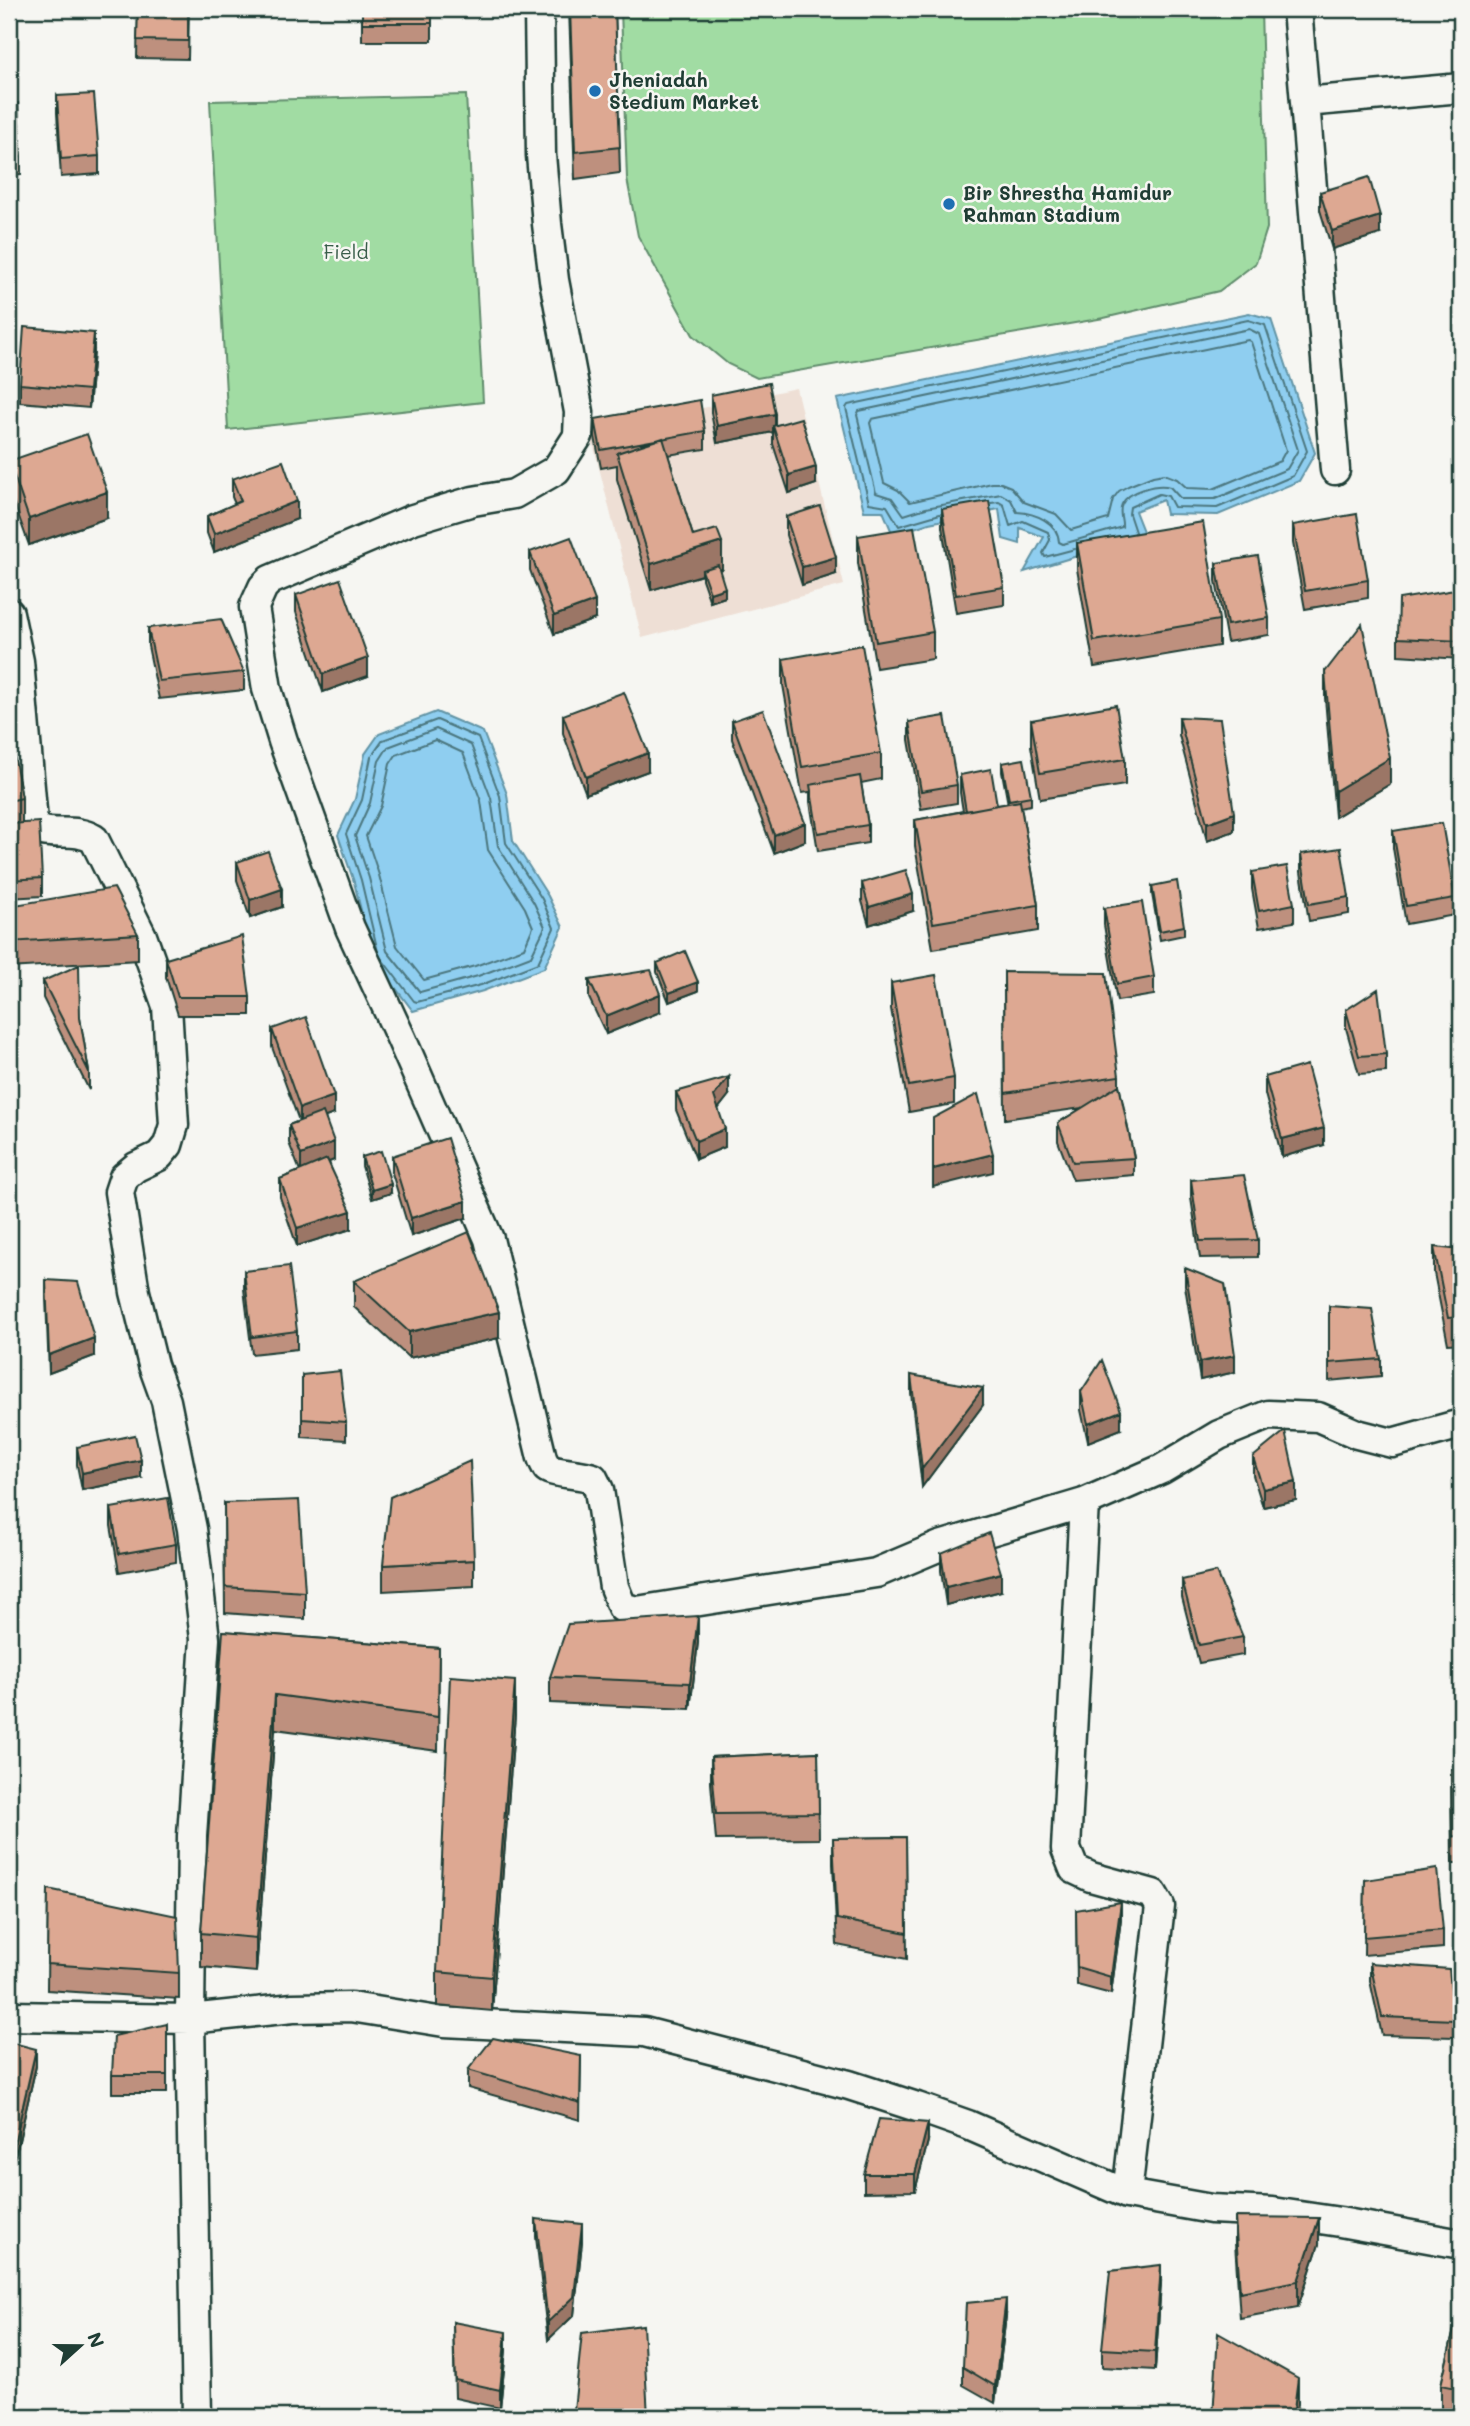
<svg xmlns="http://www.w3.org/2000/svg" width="1470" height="2426" viewBox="0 0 1470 2426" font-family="Mali,sans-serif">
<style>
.built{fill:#eedfd5}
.green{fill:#a1dca3;stroke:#608c6c;stroke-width:2}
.water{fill:#8fcef0;stroke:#6294a5;stroke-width:2}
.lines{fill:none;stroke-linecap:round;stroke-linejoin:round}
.shore{stroke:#4c777f;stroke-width:2}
.minor-casing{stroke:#1f3d34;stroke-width:33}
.minor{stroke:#f6f6f2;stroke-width:28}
.wall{fill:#be907e;stroke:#1f3d34;stroke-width:2}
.shaded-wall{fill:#9b7666;stroke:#1f3d34;stroke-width:2}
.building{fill:#dda892;stroke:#1f3d34;stroke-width:2}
.poi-dot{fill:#1f6fb2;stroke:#f6f6f2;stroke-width:2.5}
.labels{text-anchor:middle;stroke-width:5;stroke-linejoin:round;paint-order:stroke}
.poi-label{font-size:19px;font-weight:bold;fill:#1f3d34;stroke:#f6f6f2;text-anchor:start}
.park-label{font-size:19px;fill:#395d4a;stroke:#f6f6f2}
</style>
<rect width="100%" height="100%" fill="#f6f6f2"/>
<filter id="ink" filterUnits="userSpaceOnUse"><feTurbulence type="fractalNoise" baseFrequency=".0143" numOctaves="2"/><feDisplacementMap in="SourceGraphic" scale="14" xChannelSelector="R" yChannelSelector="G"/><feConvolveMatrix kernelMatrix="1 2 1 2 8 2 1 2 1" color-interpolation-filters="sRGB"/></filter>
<g filter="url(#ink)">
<!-- built -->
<path class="built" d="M796,388L844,585L642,638L590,432Z"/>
<!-- green -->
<path class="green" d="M621,9H1261L1267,228L1256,263L1219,291L1104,318L757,378L728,364L693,335L638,236L627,179Z
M466,95L483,402L228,430L210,101Z"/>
<!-- water -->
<path class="water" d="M1249,313L1271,319L1315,453L1299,481L1218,515L1166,514L1163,500L1135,511L1146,539L1117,544L1024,572L1044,537L1020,528V544L1003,539L999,509L929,523L893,535L883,511H864L837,399Z
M436,712L483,732L507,794L513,841L548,896L563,927L544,968L483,991L413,1011L373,958L354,882L338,835L355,799L365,754L379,734Z"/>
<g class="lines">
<!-- shore -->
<path class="shore" d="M1249,329L1259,334L1298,450L1287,469L1215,499H1181L1170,487C1157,483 1128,491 1122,504C1118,512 1123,520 1122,527L1063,544L1059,542C1058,522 1035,513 1017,512L1011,500L1001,494L926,508L904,515L892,498L876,493L857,415L859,411Z
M1248,340L1251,342L1286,450L1280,461L1213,489L1187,488L1177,479L1164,474L1153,476L1128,486L1119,491L1113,499L1108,519L1071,530L1056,514L1024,502L1011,487L1001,483H992L910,502L898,490L884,483L870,423L872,419Z
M991,503L999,502L1004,505L1010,526L1023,521L1048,532L1050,540L1043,553L1045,557L1075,549
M940,514L899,526L887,506L869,503L846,408L848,405L1248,320L1265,325L1307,451L1293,476L1217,508L1174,507L1168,496L1159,494L1130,507L1129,514L1135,532
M436,729L471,745L491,798L498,846L534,903L545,927L531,956L478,976L420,992L387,951L369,878L355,836L370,803L379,761L388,747Z
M435,740L463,753L481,801L488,850L525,908L533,927L524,948L475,966L424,980L397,946L379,875L366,836L381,806L390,764L396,755Z
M378,952L361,880L346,834L362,800L371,757L383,740L437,720L478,738L500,796L506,843L542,899L554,928L538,963L481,985L417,1002L414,1001L381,958"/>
<!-- minor casing -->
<g class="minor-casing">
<path id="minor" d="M539,9L541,155L547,224L554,280L579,412L578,436L556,470L514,494L473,501L413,519L270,580L263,587L254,607L267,689L283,741L350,928L401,1038L489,1239L542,1458C542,1459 547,1468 547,1468C553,1473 582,1474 593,1478L599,1490L614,1587L622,1607L637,1611L876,1573L940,1546L1084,1503L1162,1469L1219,1435L1268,1415L1318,1417L1357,1434L1392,1443L1461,1424
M1297,9L1305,102L1461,88
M1305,102L1335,470
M9,613L19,661L33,822L37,830C59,836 75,828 94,839L142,936L167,1006L174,1125L168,1145L159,1156L136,1167L124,1177L119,1192L135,1292L153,1365L166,1401L192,1529L205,1639L192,1836L190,2019L9,2016
M1084,1503L1066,1849L1074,1869L1091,1877L1153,1894L1160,1906L1127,2194
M197,2417L190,2019L293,2008L351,2007L444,2022L644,2032L849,2085L917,2107L968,2125L1127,2194L1211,2209L1273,2212L1340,2222L1461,2244"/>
</g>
<!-- minor -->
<use href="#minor" class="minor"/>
</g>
<!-- wall -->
<path class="wall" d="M138,9H189L188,59L137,58Z
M362,9H432V41H362Z
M569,9H615L620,173L575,179Z
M57,96L99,156V174L61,177L57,113Z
M9,103L21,157V174L9,175Z
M1320,192L1380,234L1332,249L1320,210Z
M94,351L89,408L20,402V384Z
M711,395L775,426L816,484L789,493L773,444V432L717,443L711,413Z
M595,419L705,431V449L668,455L693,536L722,569H719L725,597L710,602L702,579V575L651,590L617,479V465L601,468L595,437Z
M9,461L107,518L29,545L9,489Z
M232,479L297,519L214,552L207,533V516L235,504L232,497Z
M942,509L1004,587V605L956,613L942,527Z
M786,517L836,574L802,585L786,535Z
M1293,525L1368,580V598L1305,609L1293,543Z
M858,536L933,632V659L876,668L858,563Z
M1077,543L1219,620V646L1094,667L1077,569Z
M530,552L595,619L554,634L530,570Z
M1216,563L1269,618V635L1227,642L1216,581Z
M1461,589V659L1398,655V638Z
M296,595L368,676L323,692L296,612Z
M148,628L244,672V690L159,699L148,646Z
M783,659L881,753V779L861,783L868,825V843L818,851L810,802V792L802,793L783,685Z
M1325,672L1390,784L1335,817L1325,698Z
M563,715L648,771L586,794L563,733Z
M9,716V730L22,798V823L42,878V896L9,898Z
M1179,717L1234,831L1207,841L1179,735Z
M1031,720L1125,759V785L1040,799L1031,746Z
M732,721L805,841L774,853L732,739Z
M909,722L957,785V803L921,809L909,740Z
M1002,763L1031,796V805L1021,807L1038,905V931L933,949L915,846V820L963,811L960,793V775L997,805L1008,804L1002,772Z
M1393,831L1455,898V915L1406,924L1393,848Z
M1301,854L1349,897V914L1309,921L1301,872Z
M237,862L282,907L250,918L237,880Z
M1252,872L1294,904V922L1259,928L1252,889Z
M862,883L913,911L869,925L862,901Z
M1152,886L1184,926V935L1160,940L1152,894Z
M9,906L138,934V960L9,968Z
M1104,908L1154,977V995L1117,1001L1104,925Z
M166,959L250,997V1015H178L166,977Z
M657,963L698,991L669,1002L657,972Z
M1004,972L1119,1076V1085L1134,1158V1175L1073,1180L1058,1141V1123L1082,1108L1005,1119Z
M589,980L660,1012L606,1034L589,998Z
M43,981L80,1018L89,1072V1090L43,998Z
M891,983L954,1078V1104L909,1112L891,1009Z
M1346,1010L1386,1054V1072L1359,1074L1346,1028Z
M272,1029L334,1114L325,1117L334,1160L329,1162L351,1229L297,1246L280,1197V1179L300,1171L289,1143V1125L299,1121L272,1047Z
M1265,1077L1324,1145L1282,1157L1265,1094Z
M676,1092L729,1095L718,1109L725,1147L696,1159L676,1110Z
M392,1156L466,1218L411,1236L392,1173Z
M362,1157L391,1193L372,1199L362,1166Z
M1191,1180L1258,1240V1257L1200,1258L1191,1198Z
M1434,1247L1461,1250V1343L1448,1344L1434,1273Z
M1185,1268L1235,1372L1200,1380L1185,1286Z
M244,1271L297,1331V1349L252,1354L244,1289Z
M9,1276L10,1289V1316L9,1315Z
M46,1280L94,1356L49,1373L46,1298Z
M354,1281L499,1338L409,1358L354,1307Z
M1329,1306L1381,1359V1376L1329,1381Z
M302,1375L346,1422V1440L302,1437Z
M911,1375L983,1405L922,1487L911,1393Z
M1081,1392L1121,1429L1088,1442L1081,1410Z
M77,1447L141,1478L82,1490L77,1465Z
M1253,1457L1296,1500L1263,1507L1253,1475Z
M224,1503L305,1592V1619L225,1613Z
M111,1508L176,1544V1562L119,1572L111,1526Z
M941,1553L1001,1591L946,1605L941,1571Z
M474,1560V1586L383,1591V1565Z
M1182,1580L1243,1637V1655L1199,1663L1182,1597Z
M223,1631L439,1648L438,1751L275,1729L256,1972L201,1967V1933Z
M698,1642L690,1709L550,1703V1677Z
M515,1715L492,2011L437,2006V1972Z
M818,1752L819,1839L716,1840L711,1783V1757Z
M1451,1769L1461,1770V1863H1452Z
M906,1837L907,1959L837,1945L833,1864V1838Z
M1365,1880L1443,1930V1948L1364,1955Z
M48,1889L179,1973V1999L47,1990Z
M1076,1910L1121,1919L1111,1994L1077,1985Z
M1370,1963L1454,2020V2037L1382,2035L1370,1981Z
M167,2024V2093H112V2075Z
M9,2042L36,2066L15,2158L9,2155Z
M581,2056L580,2120L468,2088V2070Z
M928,2141L915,2191L864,2192V2174Z
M1235,2217L1319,2244L1298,2307L1240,2318L1235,2243Z
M536,2219L582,2242L574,2315L548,2340L536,2237Z
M1161,2283L1155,2370L1102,2367V2349Z
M1461,2300V2415L1441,2411V2385Z
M1006,2316L995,2403L963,2385V2367Z
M453,2322L506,2350L500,2408L455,2398Z
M574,2410L648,2417H574Z"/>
<!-- shaded-wall -->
<path class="shaded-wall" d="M1380,216V234L1332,249V231Z
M94,333V351L89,408V390Z
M775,414V431L773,426V432L717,443V426Z
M816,467V484L789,493V475Z
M107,492V518L29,545V519Z
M297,501V519L214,552V534Z
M722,542V569L704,574L702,570V575L651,590V564Z
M836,557V574L802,585V567Z
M725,588V597L710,602V593Z
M595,601V619L554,634V616Z
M368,658V676L323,692V674Z
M648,753V771L586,794V777Z
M1390,758V784L1335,817V791Z
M1234,813V831L1207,841V823Z
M805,823V841L774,853V835Z
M282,889V907L250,918V900Z
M913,894V911L869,925V907Z
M698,982V991L669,1002V993Z
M660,994V1012L606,1034V1016Z
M729,1077V1095L714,1114V1096Z
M334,1096V1114L300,1126V1108Z
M1324,1128V1145L1282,1157V1139Z
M725,1129V1147L696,1159V1141Z
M334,1142V1160L301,1173V1155Z
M993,1154V1172L933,1187V1169Z
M391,1184V1193L372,1199V1190Z
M466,1201V1218L411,1236V1218Z
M351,1211V1229L297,1246V1228Z
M499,1312V1338L409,1358V1332Z
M94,1338V1356L49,1373V1355Z
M1235,1355V1372L1200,1380V1362Z
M983,1388V1405L922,1487V1469Z
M1121,1411V1429L1088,1442V1424Z
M141,1460V1478L82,1490V1473Z
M1296,1482V1500L1263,1507V1489Z
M1001,1573V1591L946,1605V1587Z
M698,1616V1642L690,1709V1683Z
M515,1681V1715L492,2011V1977Z
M275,1695V1729L256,1972V1938Z
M1121,1902V1919L1111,1994V1977Z
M36,2049V2066L15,2158V2140Z
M928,2123V2141L915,2191V2174Z
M1319,2218V2244L1298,2307V2281Z
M582,2224V2242L574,2315L548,2340V2322Z
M1161,2265V2283L1155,2370V2352Z
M1006,2299V2316L995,2403V2386Z
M506,2332V2350L500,2408V2390Z
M1298,2378V2404L1296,2417H1293Z"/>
<!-- building -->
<path class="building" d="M138,9H188V41L137,40Z
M362,9H432V23H362Z
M570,9H615L620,147L575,152Z
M94,94L99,156L61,159L57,96Z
M9,103H18L21,157H9Z
M1369,177L1380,216L1332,231L1320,192Z
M24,327L94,333L89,390L20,384Z
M769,383L775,414L717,426L711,395Z
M700,400L705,431L601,450L595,419Z
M801,418L816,467L789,475L773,426Z
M87,434L107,492L29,519L9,461Z
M663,438L693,536L717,529L722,542L651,564L617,453Z
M283,461L297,501L214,534L207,516L241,501L232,479Z
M989,501L1004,587L956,595L942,509Z
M820,506L836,557L802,567L786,517Z
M1357,514L1368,580L1305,591L1293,525Z
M1203,522L1219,620L1094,641L1077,543Z
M914,527L933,632L876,642L858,536Z
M571,537L595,601L554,616L530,552Z
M1258,556L1269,618L1227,625L1216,563Z
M718,565L725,588L710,593L702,570Z
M340,579L368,658L323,674L296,595Z
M1461,589V641L1398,638L1399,599Z
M221,619L244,672L159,681L148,628Z
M1362,624L1390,758L1335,791L1325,672Z
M862,645L881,753L802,767L783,659Z
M624,692L648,753L586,777L563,715Z
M1116,705L1125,759L1040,773L1031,720Z
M763,710L805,823L774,835L732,721Z
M945,716L957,785L921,791L909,722Z
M1179,717L1220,719L1234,813L1207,823Z
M9,727L22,798L9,801Z
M1024,759L1031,796L1009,800L1002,763Z
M991,769L997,805L966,811L960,775Z
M860,776L868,825L818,833L810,785Z
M1020,801L1038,905L933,923L915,820Z
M39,822L42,878L9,880V824Z
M1442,823L1455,898L1406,906L1393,831Z
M1341,848L1349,897L1309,904L1301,854Z
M268,851L282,889L250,900L237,862Z
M1287,866L1294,904L1259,911L1252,872Z
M906,870L913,894L869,907L862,883Z
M1177,881L1184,926L1160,931L1152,886Z
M114,888L138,934L9,942V906Z
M1142,902L1154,977L1117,984L1104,908Z
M242,936L250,997H178L166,959Z
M685,951L698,982L669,993L657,963Z
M79,965L80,1018L89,1072L43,981Z
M651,970L660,994L606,1016L589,980Z
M1004,972L1106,973L1119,1076L1005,1093Z
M936,975L954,1078L909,1086L891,983Z
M1378,989L1386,1054L1359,1056L1346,1010Z
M306,1017L334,1096L300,1108L272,1029Z
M1307,1065L1324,1128L1282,1139L1265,1077Z
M729,1077L714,1096L725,1129L696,1141L676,1092Z
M1119,1085L1134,1158L1073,1162L1058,1123Z
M978,1094L993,1154L933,1169V1118Z
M323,1112L334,1142L301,1155L289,1125Z
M447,1138L466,1201L411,1218L392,1156Z
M381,1151L391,1184L372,1190L362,1157Z
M327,1159L351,1211L297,1228L280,1179Z
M1244,1175L1258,1240L1200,1241L1191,1180Z
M469,1232L499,1312L409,1332L354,1281Z
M1434,1247L1461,1250V1317L1448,1318Z
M289,1266L297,1331L252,1337L244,1271Z
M1185,1268L1225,1284L1235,1355L1200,1362Z
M46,1280L78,1282L94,1338L49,1355Z
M1329,1306L1372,1309L1381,1359L1329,1363Z
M1102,1360L1121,1411L1088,1424L1081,1392Z
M340,1371L346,1422L302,1419V1375Z
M911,1375L983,1388L922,1469Z
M1285,1431L1296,1482L1263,1489L1253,1457Z
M135,1435L141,1460L82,1473L77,1447Z
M470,1461L474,1560L383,1565L390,1497Z
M168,1498L176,1544L119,1554L111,1508Z
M299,1500L305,1592L225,1587L224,1503Z
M989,1533L1001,1573L946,1587L941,1553Z
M1216,1572L1243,1637L1199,1645L1182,1580Z
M698,1616L690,1683L550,1677L568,1624Z
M223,1631L439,1648L438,1717L275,1695L256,1938L201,1933Z
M450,1676L515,1681L492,1977L437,1972Z
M818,1752L819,1813L716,1814L711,1757Z
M1451,1769L1461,1770V1837L1452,1836Z
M906,1837L907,1933L837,1919L833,1838Z
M1437,1869L1443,1930L1364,1937L1365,1880Z
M48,1889L177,1916L179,1973L47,1964Z
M1121,1902L1111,1977L1077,1967L1076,1910Z
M1370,1963L1449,1969L1454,2020L1382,2017Z
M167,2024V2075H112L114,2036Z
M493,2038L581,2056L580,2103L468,2070Z
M9,2042L36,2049L15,2140L9,2137Z
M879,2119L928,2123L915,2174H864Z
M1235,2217L1319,2218L1298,2281L1240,2292Z
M536,2219L582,2224L574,2297L548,2322Z
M1161,2265L1155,2352L1102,2349L1110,2271Z
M1006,2299L995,2386L963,2367L966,2303Z
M1461,2300V2389L1441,2385Z
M453,2322L506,2332L500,2390L455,2380Z
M643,2325L648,2417H596L574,2410L582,2333Z
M1218,2333L1298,2378L1293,2417H1213Z"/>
</g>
<!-- markers -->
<g class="poi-dot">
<circle cx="595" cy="91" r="7"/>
<circle cx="949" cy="204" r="7"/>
</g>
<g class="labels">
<!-- poi labels -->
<g class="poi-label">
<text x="609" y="87">Jheniadah<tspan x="609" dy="22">Stedium Market</tspan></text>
<text x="963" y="200">Bir Shrestha Hamidur<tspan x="963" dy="22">Rahman Stadium</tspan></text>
</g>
<!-- park labels -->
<g class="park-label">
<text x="346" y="259">Field</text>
</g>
</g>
<!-- margin -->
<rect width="1470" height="2426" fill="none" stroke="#f6f6f2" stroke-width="35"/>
<rect x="18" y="18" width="1435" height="2391" fill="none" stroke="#1f3d34" stroke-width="2.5" filter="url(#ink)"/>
<!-- north arrow -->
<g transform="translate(80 2346) rotate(69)" stroke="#f6f6f2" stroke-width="5" paint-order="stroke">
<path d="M0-5L12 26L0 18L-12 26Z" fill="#1f3d34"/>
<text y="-10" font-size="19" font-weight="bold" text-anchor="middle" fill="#1f3d34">N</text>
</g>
</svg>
